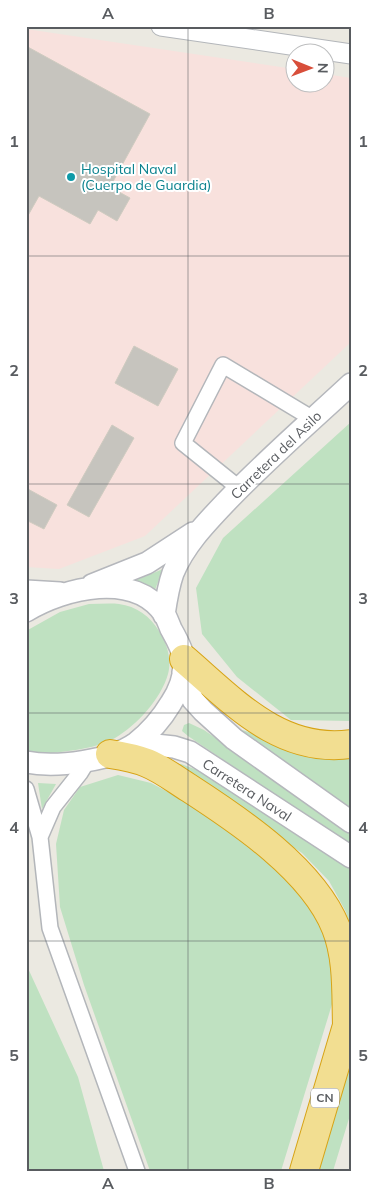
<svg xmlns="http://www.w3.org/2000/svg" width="377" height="1197" viewBox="0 0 377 1197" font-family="Mulish,sans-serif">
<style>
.medical{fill:#f8e1dd}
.green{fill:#bfe1c1}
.building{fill:#c6c4be;stroke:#cfcbc0}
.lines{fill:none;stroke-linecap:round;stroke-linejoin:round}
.minor-casing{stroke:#b3b6ba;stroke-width:18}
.tertiary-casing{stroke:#b3b6ba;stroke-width:21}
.secondary-casing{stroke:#b5b7bc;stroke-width:24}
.motorway-casing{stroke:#d7a315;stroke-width:30}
.minor{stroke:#fff;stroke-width:15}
.tertiary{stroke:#fff;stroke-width:19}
.secondary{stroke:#fff;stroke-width:21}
.motorway{stroke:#f2de91;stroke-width:28}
.grid{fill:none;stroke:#595c60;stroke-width:1;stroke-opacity:0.55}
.culture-dot{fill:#0f9aa8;stroke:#fff;stroke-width:2}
.labels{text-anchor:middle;stroke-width:4;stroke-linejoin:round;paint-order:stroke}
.shield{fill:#fff;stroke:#8b8d90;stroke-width:1}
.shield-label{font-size:12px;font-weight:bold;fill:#595c60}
.culture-label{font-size:14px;fill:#0d838f;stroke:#fff;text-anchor:start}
.street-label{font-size:14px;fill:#595c60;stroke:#fff}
.neatline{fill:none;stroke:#595c60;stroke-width:2}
.grid-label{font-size:16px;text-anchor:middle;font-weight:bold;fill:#595c60}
</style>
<rect width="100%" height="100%" fill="#ebe9e1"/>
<!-- medical -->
<path class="medical" d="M26,29L294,69V82H324L325,74L351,78V342L145,536L59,569L26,567Z"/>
<!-- green -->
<path class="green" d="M351,422V721L291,720L237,677L202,634L196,588L223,538Z
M163,569L153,595L129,583Z
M89,604C99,604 110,603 119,604C136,606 151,617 159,631C167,643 172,660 168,674C161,699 137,725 115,738C101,746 84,749 68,751C55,753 39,755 26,750V631L60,612Z
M189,723L204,730L351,832V846L188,736L182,731L184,725Z
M236,728L300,749L351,757V808Z
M167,764H181L200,771L351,868V931L346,912L329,881L302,853Z
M118,775L151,783L225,822L293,874L335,949L333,1001L281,1171H150L84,985L60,907L56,844L64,810L80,787Z
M38,783L56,784L42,809Z
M26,964L78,1077L104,1171H26Z
M351,1061V1112L333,1171H318Z"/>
<!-- building -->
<path class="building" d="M26,46L150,114L110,187L130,198L117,221L98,210L90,224L39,196L26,219Z
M134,346L178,369L158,406L115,383Z
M112,425L134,438L89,517L67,505Z
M26,488L57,505L44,529L26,520Z"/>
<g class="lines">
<!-- minor casing -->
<g class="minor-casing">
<path id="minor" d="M239,488L183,443L223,365L313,419
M26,789L40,837L50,928L137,1171
M40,837L53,807L80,773L88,760"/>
</g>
<!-- tertiary casing -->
<g class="tertiary-casing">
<path id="tertiary" d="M161,26L351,54"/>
</g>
<!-- secondary casing -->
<g class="secondary-casing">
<path id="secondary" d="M92,585L147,563L193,533
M26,591L60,593
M26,611C64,588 135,570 165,615C167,619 169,624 171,629C176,638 183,650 184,660C185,675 179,691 171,703C162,718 150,732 136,743C111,761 56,768 26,762
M164,615C166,601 168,587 173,573C184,546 205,524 225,503C265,461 309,423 351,384
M183,672L188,689L193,700L203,711L234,739L351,822
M136,743L174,747L190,752L351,857"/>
</g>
<!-- motorway casing -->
<g class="motorway-casing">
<path id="motorway" d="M184,659C233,701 280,754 351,744
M110,754C123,756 135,758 147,763C162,769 176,780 189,788C240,821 313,870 336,928C348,958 346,993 347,1025
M304,1171L351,1012"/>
</g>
<!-- minor -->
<use href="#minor" class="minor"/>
<!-- tertiary -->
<use href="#tertiary" class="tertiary"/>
<!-- secondary -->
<use href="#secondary" class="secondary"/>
<!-- motorway -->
<use href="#motorway" class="motorway"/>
</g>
<!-- grid -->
<path class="grid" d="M188,26V1171M26,256H351M26,484H351M26,713H351M26,941H351"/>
<!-- markers -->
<circle class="culture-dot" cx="71" cy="177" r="5"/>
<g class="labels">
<!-- shield labels -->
<rect class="shield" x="311" y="1088.5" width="28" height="19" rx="4"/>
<g class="shield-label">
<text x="325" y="1102">CN</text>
</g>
<!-- culture labels -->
<g class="culture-label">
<text x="81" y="174">Hospital Naval<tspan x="81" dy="16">(Cuerpo de Guardia)</tspan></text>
</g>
<!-- street labels -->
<g class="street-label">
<text transform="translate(276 455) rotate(-44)" y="5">Carretera del Asilo</text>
<text transform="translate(247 790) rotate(33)" y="5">Carretera Naval</text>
</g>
</g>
<!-- border -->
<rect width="377" height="1197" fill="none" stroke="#ffffff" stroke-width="55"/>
<!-- north arrow -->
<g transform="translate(310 68) rotate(91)"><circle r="24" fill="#ffffff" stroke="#bdbebf"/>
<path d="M0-4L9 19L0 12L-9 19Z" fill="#d84e3a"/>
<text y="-8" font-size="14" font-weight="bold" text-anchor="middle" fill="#595c60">N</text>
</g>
<rect x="28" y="28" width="322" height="1142" class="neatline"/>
<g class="grid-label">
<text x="108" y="19">A</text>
<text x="269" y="19">B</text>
<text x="14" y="147">1</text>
<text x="363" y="147">1</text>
<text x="14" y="376">2</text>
<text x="363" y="376">2</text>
<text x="14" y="604">3</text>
<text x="363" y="604">3</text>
<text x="14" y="833">4</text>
<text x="363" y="833">4</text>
<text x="14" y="1061">5</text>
<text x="363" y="1061">5</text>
<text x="108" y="1189">A</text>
<text x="269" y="1189">B</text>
</g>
</svg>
